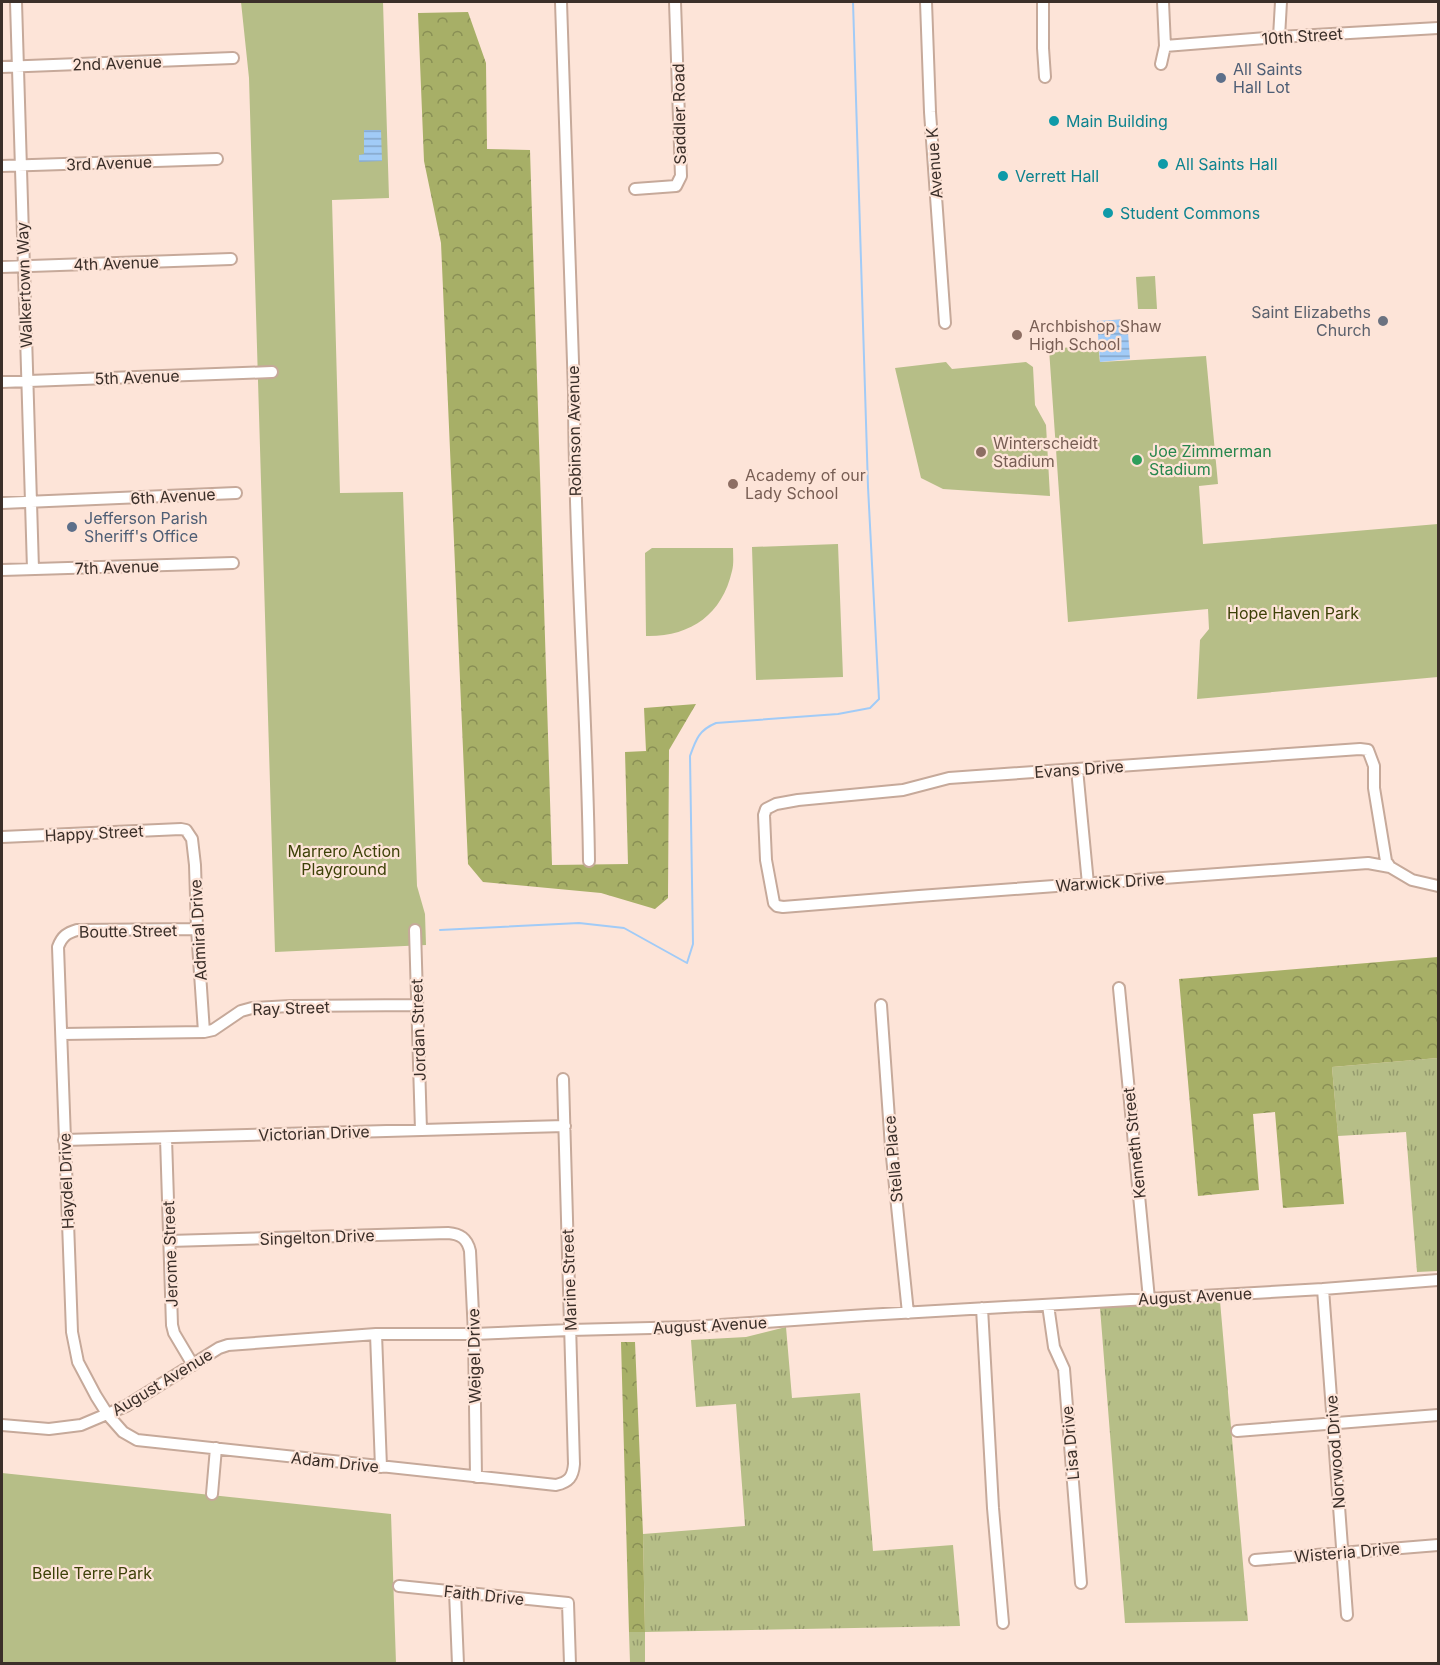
<svg xmlns="http://www.w3.org/2000/svg" width="1440" height="1665" viewBox="0 0 1440 1665" font-family="Inter,sans-serif">
<style>
.grass{fill:url(#grass-tufts)}
.forest{fill:url(#forest-crowns)}
.green{fill:#b6be87}
.water{fill:url(#water-rules)}
.lines{fill:none;stroke-linecap:round;stroke-linejoin:round}
.stream{stroke:#a1cbf7;stroke-width:2}
.minor-casing{stroke:#c6a99a;stroke-width:14}
.minor{stroke:#fff;stroke-width:10}
.service-dot{fill:#5c6f8a;stroke:#fde4d8;stroke-width:2}
.culture-dot{fill:#0f9aa8;stroke:#fde4d8;stroke-width:2}
.worship-dot{fill:#6b7280;stroke:#fde4d8;stroke-width:2}
.education-dot{fill:#8d6e63;stroke:#fde4d8;stroke-width:2}
.leisure-dot{fill:#2e9e5b;stroke:#fde4d8;stroke-width:2}
.labels{text-anchor:middle;stroke-width:4.5;stroke-linejoin:round;paint-order:stroke}
.street-label{font-size:16px;fill:#3b2f29;stroke:#fde4d8}
.service-label{font-size:16px;fill:#4e5e75;stroke:#fde4d8;text-anchor:start}
.culture-label{font-size:16px;fill:#0d838f;stroke:#fde4d8;text-anchor:start}
.worship-label{font-size:16px;fill:#5b616d;stroke:#fde4d8;text-anchor:end}
.education-label{font-size:16px;fill:#785e54;stroke:#fde4d8;text-anchor:start}
.leisure-label{font-size:16px;fill:#27864d;stroke:#fde4d8;text-anchor:start}
.park-label{font-size:16px;fill:#3d4108;stroke:#fde4d8}
</style>
<defs>
<pattern id="grass-tufts" width="24" height="20" patternUnits="userSpaceOnUse" patternTransform="scale(1.5)"><rect width="24" height="20" fill="#b6be87"/><path d="M3 7l-1-3M5 7V3M7 7l1-3M15 17l-1-3M17 17v-4M19 17l1-3" fill="none" stroke="#959b6e"/></pattern>
<pattern id="forest-crowns" width="20" height="18" patternUnits="userSpaceOnUse" patternTransform="scale(1.5)"><rect width="20" height="18" fill="#a7af67"/><path d="M2 6a3 3 0 1 1 6 0M12 15a3 3 0 1 1 6 0" fill="none" stroke="#898f55"/></pattern>
<pattern id="water-rules" width="6" height="5" patternUnits="userSpaceOnUse" patternTransform="scale(1.5)"><rect width="6" height="5" fill="#a1cbf7"/><path d="M0 2.5h6" fill="none" stroke="#84a5c8"/></pattern>
</defs>
<rect width="100%" height="100%" fill="#fde4d8"/>
<!-- grass -->
<path class="grass" d="M1438,1058V1271L1417,1272L1406,1132L1338,1136L1332,1067Z
M1220,1301L1248,1621L1125,1623L1100,1308Z
M786,1327L792,1398L860,1393L873,1551L953,1545L960,1626L645,1632V1664L630,1663L629,1632L645,1631L643,1534L745,1526L736,1404L696,1407L691,1340L746,1337Z"/>
<!-- forest -->
<path class="forest" d="M468,12L486,63L487,149L530,150L552,865L628,864L625,752L646,751L644,708L696,704L669,750L668,898L655,909L601,893L483,882L468,864L441,243L424,161L418,13Z
M1438,957V1058L1332,1067L1344,1204L1283,1208L1275,1112L1253,1114L1259,1190L1198,1196L1179,979Z
M621,1342H635L643,1534L645,1632H629Z"/>
<!-- green -->
<path class="green" d="M241,2H383L389,198L332,200L340,493L403,492L417,886L425,914L426,945L275,952L249,78Z
M1155,276L1157,309H1138L1136,277Z
M1098,345L1100,362L1206,356L1218,484L1199,486L1203,544L1438,524V677L1197,699L1200,640L1209,629L1208,609L1068,622L1049,349Z
M946,362L952,369L1026,362L1033,367L1035,405L1046,425L1050,496L943,489L921,478L895,368Z
M838,544L843,677L756,680L752,547Z
M652,548H733C733,555 734,564 732,571C722,615 690,637 646,636L645,553Z
M2,1473L391,1514L396,1663L2,1664Z"/>
<!-- water -->
<path class="water" d="M364,130H381L382,161L359,162V155L364,154Z
M1127,319L1130,359L1100,362L1097,321Z"/>
<g class="lines">
<!-- stream -->
<path class="stream" d="M440,930L579,923L624,928L687,963L693,944L690,756C696,739 699,730 716,723L838,714L870,708L879,699L868,487L853,2"/>
<!-- minor casing -->
<g class="minor-casing">
<path id="minor" d="M16,2L33,569
M561,2L574,392C574,548 587,705 589,861
M926,2L930,112L945,323
M1043,2V48L1045,77
M1279,37L1281,2
M1165,46L1279,37L1438,28
M1161,64L1165,46L1163,2
M2,67L233,58
M2,166L217,159
M635,189L676,186L681,176L675,2
M2,267L231,259
M2,382L272,372
M2,503L236,493
M2,570L233,563
M1077,769L1088,884
M2,837L181,829L186,830L192,839L195,865L197,929L204,1032
M1390,867L1386,861L1374,788V766L1368,750L1360,749L949,778L903,790L798,800L776,804L766,809L764,815L766,860L774,903L777,906L783,907L919,896L1368,863L1390,867L1412,880L1438,886
M197,929L77,930C67,933 62,936 58,947L72,1332L78,1362L96,1396L108,1415L123,1432L137,1440L556,1485C569,1482 573,1477 574,1464L563,1079
M415,930L421,1130
M1119,988L1149,1299
M881,1005L891,1147L908,1313
M62,1034L204,1032L213,1030L241,1011L252,1008L290,1006L417,1005
M166,1138L172,1325L174,1333L193,1365
M64,1140L565,1126
M169,1241L448,1233C460,1234 467,1238 470,1251L474,1334L476,1477
M1323,1289L1347,1615
M1048,1305L1054,1347L1064,1369L1081,1583
M982,1308L993,1508L1003,1623
M376,1334L381,1467
M2,1425L49,1429L81,1425L126,1406L219,1348L228,1345L376,1334H474L570,1330L691,1327L866,1315L1323,1289L1438,1280
M1237,1431L1438,1415
M212,1494L216,1448
M1255,1560L1438,1545
M399,1586L568,1603L570,1664
M455,1592L458,1664"/>
</g>
<!-- minor -->
<use href="#minor" class="minor"/>
</g>
<!-- markers -->
<g class="service-dot">
<circle cx="1221" cy="78" r="6"/>
<circle cx="72" cy="527" r="6"/>
</g>
<g class="culture-dot">
<circle cx="1054" cy="121" r="6"/>
<circle cx="1163" cy="164" r="6"/>
<circle cx="1003" cy="176" r="6"/>
<circle cx="1108" cy="213" r="6"/>
</g>
<circle class="worship-dot" cx="1383" cy="321" r="6"/>
<g class="education-dot">
<circle cx="1017" cy="335" r="6"/>
<circle cx="981" cy="452" r="6"/>
<circle cx="733" cy="484" r="6"/>
</g>
<circle class="leisure-dot" cx="1137" cy="460" r="6"/>
<g class="labels">
<!-- street labels -->
<g class="street-label">
<text transform="translate(1302 36) rotate(-4)" y="6">10th Street</text>
<text transform="translate(117 63) rotate(-2)" y="6">2nd Avenue</text>
<text transform="translate(679 114) rotate(-91)" y="6">Saddler Road</text>
<text transform="translate(109 163) rotate(-2)" y="6">3rd Avenue</text>
<text transform="translate(934 163) rotate(-94)" y="6">Avenue K</text>
<text transform="translate(116 263) rotate(-2)" y="6">4th Avenue</text>
<text transform="translate(24 285) rotate(-92)" y="6">Walkertown Way</text>
<text transform="translate(137 377) rotate(-2)" y="6">5th Avenue</text>
<text transform="translate(574 431) rotate(-91)" y="6">Robinson Avenue</text>
<text transform="translate(173 496) rotate(-3)" y="6">6th Avenue</text>
<text transform="translate(117 567) rotate(-2)" y="6">7th Avenue</text>
<text transform="translate(1079 769) rotate(-4)" y="6">Evans Drive</text>
<text transform="translate(94 833) rotate(-3)" y="6">Happy Street</text>
<text transform="translate(1110 882) rotate(-4)" y="6">Warwick Drive</text>
<text transform="translate(198 930) rotate(-93)" y="6">Admiral Drive</text>
<text transform="translate(128 931) rotate(-1)" y="6">Boutte Street</text>
<text transform="translate(291 1008) rotate(-2)" y="6">Ray Street</text>
<text transform="translate(418 1030) rotate(-92)" y="6">Jordan Street</text>
<text transform="translate(314 1133) rotate(-2)" y="6">Victorian Drive</text>
<text transform="translate(1134 1143) rotate(-96)" y="6">Kenneth Street</text>
<text transform="translate(893 1159) rotate(-95)" y="6">Stella Place</text>
<text transform="translate(66 1181) rotate(-92)" y="6">Haydel Drive</text>
<text transform="translate(317 1237) rotate(-2)" y="6">Singelton Drive</text>
<text transform="translate(170 1254) rotate(-92)" y="6">Jerome Street</text>
<text transform="translate(569 1280) rotate(-92)" y="6">Marine Street</text>
<text transform="translate(1195 1296) rotate(-3)" y="6">August Avenue</text>
<text transform="translate(710 1325) rotate(-3)" y="6">August Avenue</text>
<text transform="translate(474 1356) rotate(-91)" y="6">Weigel Drive</text>
<text transform="translate(162 1382) rotate(-31)" y="6">August Avenue</text>
<text transform="translate(1070 1443) rotate(-95)" y="6">Lisa Drive</text>
<text transform="translate(1335 1452) rotate(-94)" y="6">Norwood Drive</text>
<text transform="translate(335 1462) rotate(6)" y="6">Adam Drive</text>
<text transform="translate(1347 1552) rotate(-5)" y="6">Wisteria Drive</text>
<text transform="translate(484 1595) rotate(6)" y="6">Faith Drive</text>
</g>
<!-- service labels -->
<g class="service-label">
<text x="1233" y="75">All Saints<tspan x="1233" dy="18">Hall Lot</tspan></text>
<text x="84" y="524">Jefferson Parish<tspan x="84" dy="18">Sheriff's Office</tspan></text>
</g>
<!-- culture labels -->
<g class="culture-label">
<text x="1066" y="127">Main Building</text>
<text x="1175" y="170">All Saints Hall</text>
<text x="1015" y="182">Verrett Hall</text>
<text x="1120" y="219">Student Commons</text>
</g>
<!-- worship labels -->
<g class="worship-label">
<text x="1371" y="318">Saint Elizabeths<tspan x="1371" dy="18">Church</tspan></text>
</g>
<!-- education labels -->
<g class="education-label">
<text x="1029" y="332">Archbishop Shaw<tspan x="1029" dy="18">High School</tspan></text>
<text x="993" y="449">Winterscheidt<tspan x="993" dy="18">Stadium</tspan></text>
<text x="745" y="481">Academy of our<tspan x="745" dy="18">Lady School</tspan></text>
</g>
<!-- leisure labels -->
<g class="leisure-label">
<text x="1149" y="457">Joe Zimmerman<tspan x="1149" dy="18">Stadium</tspan></text>
</g>
<!-- park labels -->
<g class="park-label">
<text x="1293" y="619">Hope Haven Park</text>
<text x="344" y="857">Marrero Action<tspan x="344" dy="18">Playground</tspan></text>
<text x="92" y="1579">Belle Terre Park</text>
</g>
</g>
<!-- border -->
<rect width="1440" height="1665" fill="none" stroke="#3b2f29" stroke-width="6"/>
</svg>
